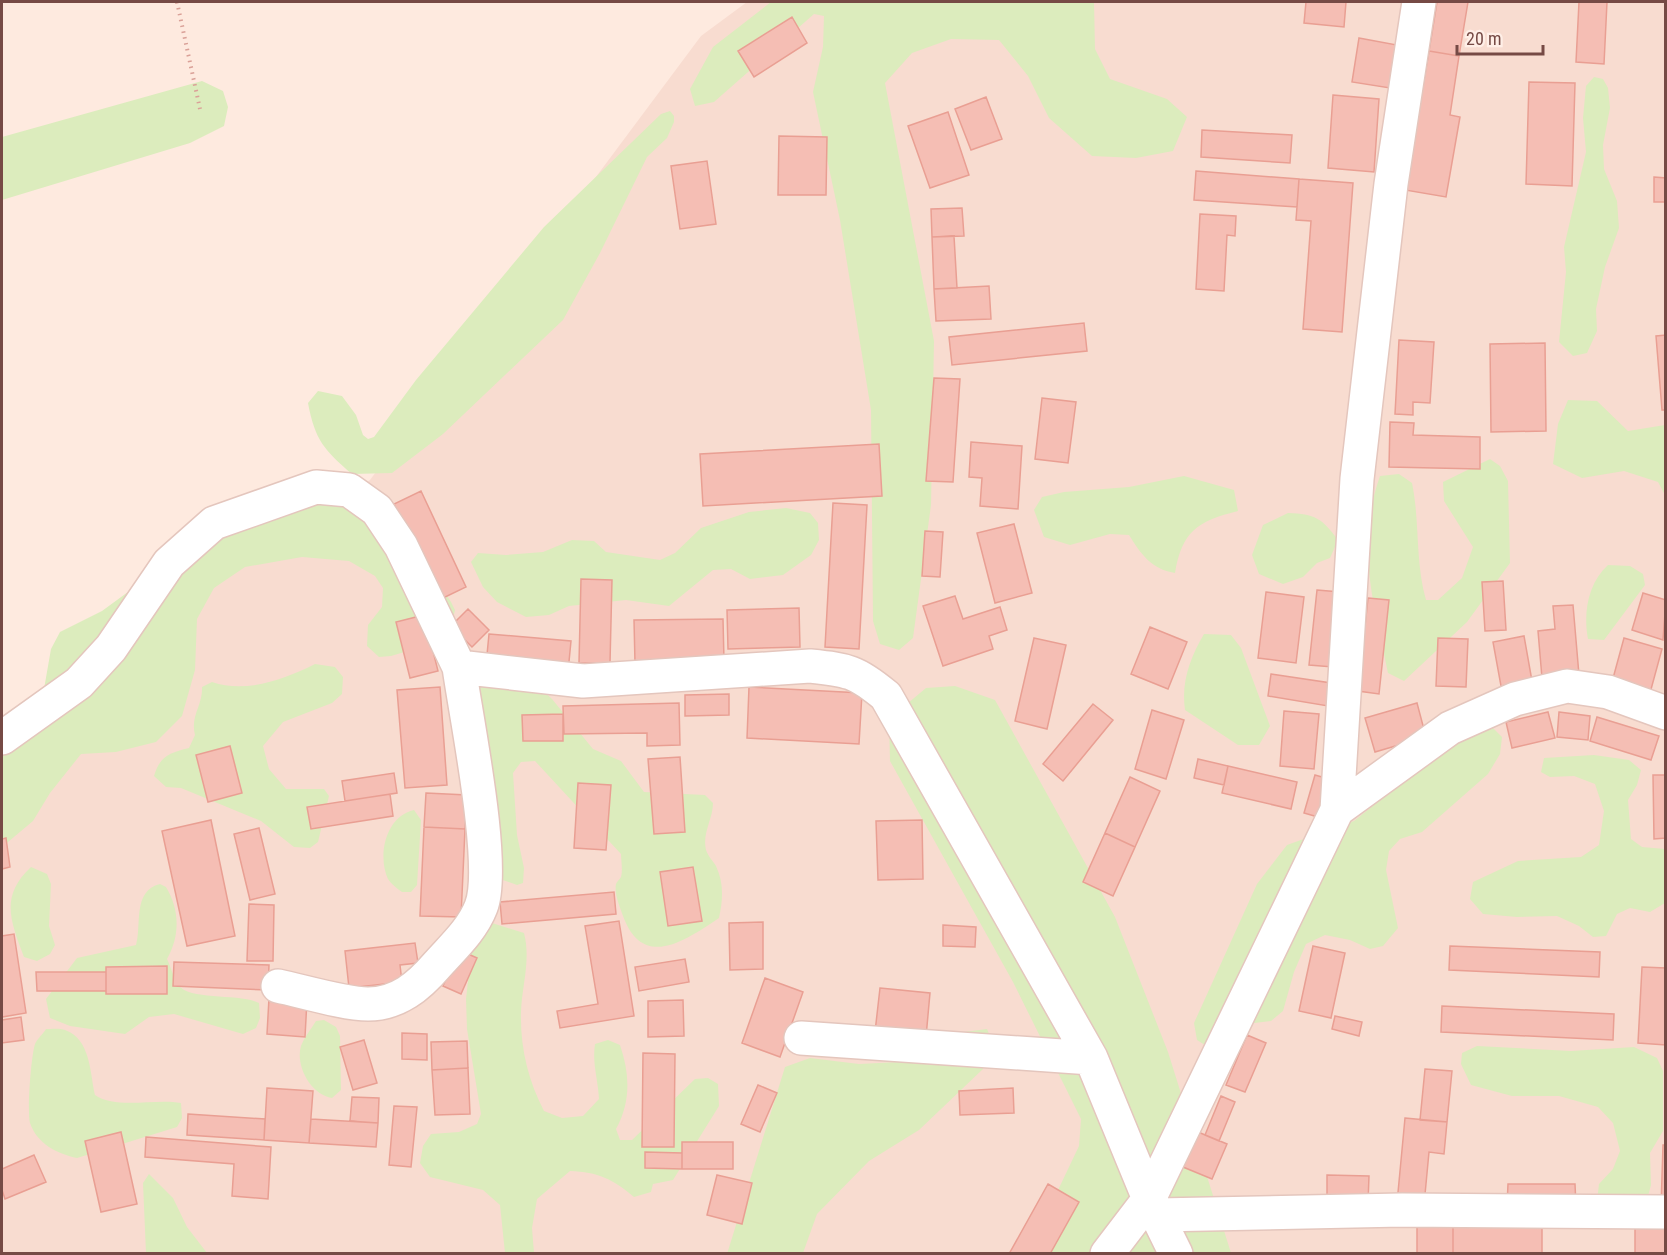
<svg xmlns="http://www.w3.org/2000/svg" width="1667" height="1255" viewBox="0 0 1667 1255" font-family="'Roboto Condensed',sans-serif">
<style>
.residential{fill:#f8dcd0}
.green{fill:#dcecbd}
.building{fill:#f5beb4;stroke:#e99f93;stroke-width:1.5}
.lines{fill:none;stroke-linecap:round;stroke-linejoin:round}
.minor-casing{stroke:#e4c6bd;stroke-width:36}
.path{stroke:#daa198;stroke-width:4;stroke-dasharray:1.5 4.5;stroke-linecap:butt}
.minor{stroke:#fff;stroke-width:33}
</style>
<rect width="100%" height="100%" fill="#feeadf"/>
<!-- residential -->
<path class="residential" d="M747,2H1665V1253L2,1254V725L370,480L701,36Z"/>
<!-- green -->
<path class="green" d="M771,2H1094L1095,49L1110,79L1167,99L1187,117L1173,151L1136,158L1092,156L1049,118L1028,76L999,40L951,39L912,53L885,83L934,341L931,505L913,638L899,650L880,644L873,621L871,410L840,220L813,92L823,47L824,16L814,14L714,102L695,106L690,89L713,47Z
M1594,77L1603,79L1608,88L1610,108L1603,145L1604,169L1617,201L1619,228L1605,267L1596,309L1597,331L1587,353L1573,356L1559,342L1566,272L1564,247L1586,152L1583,118L1586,86Z
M202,81L223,91L228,107L224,126L190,143L2,200V137Z
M670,111L674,116V122L667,138L647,157L600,253L563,320L443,434L392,473L352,474C324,450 315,440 308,403L318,391L342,396L356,415L363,435L368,439L374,437L416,380L544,227L661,114Z
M1568,400L1597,401L1628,431L1665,425V495L1658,482L1624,471L1582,478L1553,464L1558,424Z
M1490,459L1500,466L1508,481L1510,563L1467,622L1404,681L1388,673C1374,602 1355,547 1380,476L1399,474L1412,483C1420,521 1415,562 1426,600H1438L1462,578L1473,547L1444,501L1443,482Z
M1184,476L1234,490L1238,511C1198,521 1182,531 1175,573C1151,569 1141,554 1129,535L1110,534L1070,545L1044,537L1034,510L1042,497L1064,492L1129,487Z
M299,482L391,514L451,602L455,610L448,639L391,656L379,657L367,646L368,625L382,607L383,588L375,576L349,561L302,557L245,567L214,588L197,619L195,670L182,716L156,742L116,752L81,754L50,793L33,821L2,847V722L44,689L51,649L60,632L102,611L132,589Z
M786,508L810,513L818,523L819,540L811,555L783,575L750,579L731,569L713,570L669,606L626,600L569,606L549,615L526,617L497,602L483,587L471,562L478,553L506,555L543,552L572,540L594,541L606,552L660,560L675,553L701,528L749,512Z
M1288,513C1315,514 1322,518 1338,540L1330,558L1317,563L1303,577L1283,584L1259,574L1252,555L1263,525Z
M1608,565L1630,566L1643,574L1645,585L1604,640L1588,639C1583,613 1588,583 1608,565Z
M1204,634L1231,635L1241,648L1270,726L1259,745H1238L1185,710C1181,682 1190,658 1204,634Z
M315,664L335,667L343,677L342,694L332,703L283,722L263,746L269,769L286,789H324L329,796L318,842L310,848L294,847L261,821L181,788L166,787L154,776C160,756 169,753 189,748L195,735C190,716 203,705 202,687L212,682C246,694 285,679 315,664Z
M484,672L528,677L552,699L593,749L621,761L644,792L705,795L713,803C713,819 702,833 706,850C708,856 713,861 716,866C724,883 723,900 719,918C686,940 643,971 623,916C620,907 614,894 616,884C617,881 620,879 621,877C623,870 621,861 621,854L535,761L521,762L513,773L517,835L524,868L523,883L517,885L500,879L470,700Z
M955,686L995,700L1115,917L1168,1052L1231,1253H1028L1079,1146L1081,1119L1013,982L890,761L889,719L926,688Z
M1491,726L1502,737L1500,754L1488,774L1422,832L1400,839L1389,851L1386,870L1398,928L1383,946L1370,949L1350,940L1325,935L1306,944L1294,972L1283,1011L1271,1021L1246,1024L1208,1047L1197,1040L1194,1023L1257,884L1287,845L1354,821L1456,739Z
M1594,755L1629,760L1641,770L1637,785L1628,800L1631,839L1642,847L1665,849V903L1650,912L1630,908L1617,914L1606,936L1593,937L1579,926L1557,916L1517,917L1483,914L1470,899L1473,882L1518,861L1581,857L1599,845L1604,811L1595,784L1574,776L1550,777L1541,772L1544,758Z
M414,810L421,820L417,885L411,892H402C398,889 391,884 388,879C377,855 386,816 414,810Z
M31,867L47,874L51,884L49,926L55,945L50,954L37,961L24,957C10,920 0,896 31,867Z
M160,884L166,887C180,910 180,936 167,959C171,967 173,977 178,985C190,1001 239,993 259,1003L260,1018L256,1028L243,1034L174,1014L149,1017L125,1034L70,1026L50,1018L46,999L77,958L136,945C142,925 132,891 160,884Z
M492,923L524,933C531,960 522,985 521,1012C520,1047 528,1080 544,1111L562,1118L583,1116L599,1099C598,1079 592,1063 595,1044L608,1040L620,1045C630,1074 631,1102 616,1129L620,1140H632L695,1079L708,1078L718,1084L719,1106L673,1180L653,1184L651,1192L634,1197C613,1179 598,1172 570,1171L537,1199L532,1228L534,1253H505L500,1205L483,1190L430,1177L420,1163L423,1146L431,1134L459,1132L477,1124L481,1114L467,1029L466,999L472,946Z
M324,1020L336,1027L340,1036L341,1090L332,1098C311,1095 295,1066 301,1046C304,1038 311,1029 316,1021Z
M46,1029C51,1029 60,1028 65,1030C91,1039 90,1074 95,1095C117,1110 155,1098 181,1103L182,1118L177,1127L77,1158C58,1154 37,1144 30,1123C27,1112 31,1056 35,1044C37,1039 43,1034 46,1029Z
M987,1029L992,1041L983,1069L919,1130L869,1161L817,1214L803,1253L727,1254L785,1067L810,1058L859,1064L919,1061L956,1033Z
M1477,1046L1571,1051L1634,1047L1657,1058L1663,1071V1131L1650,1153L1651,1185L1645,1207L1597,1201L1599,1184L1613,1169L1620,1151L1613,1123L1598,1107L1559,1096H1512L1471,1085L1461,1064L1462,1053Z
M149,1174L173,1198L187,1227L207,1253H146L143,1183Z"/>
<!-- building -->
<path class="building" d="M1306,2H1346L1344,27L1304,23Z
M1437,2H1468L1459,56L1429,51Z
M1579,2H1607L1604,64L1576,62Z
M792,17L807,43L754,77L738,51Z
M1359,38L1397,45L1390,88L1352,82Z
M1429,51L1459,56L1450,115L1460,117L1446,197L1405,190Z
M1529,82L1575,83L1572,186L1526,184Z
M1333,95L1379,99L1374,172L1328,168Z
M986,97L1002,139L971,150L955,109Z
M948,112L969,175L930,188L908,126Z
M1202,130L1292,135L1290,163L1201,157Z
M779,136L827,137L826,195H778Z
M707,161L716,224L680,229L671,166Z
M1196,171L1299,179L1297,207L1194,200Z
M1654,177L1666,178V202H1654Z
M1299,179L1353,183L1342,332L1303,329L1311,221L1296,220Z
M962,208L964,236L932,237L931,209Z
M1200,214L1236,216L1235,236L1227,235L1224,291L1196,289Z
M954,236L957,288L934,289L932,237Z
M989,286L991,319L936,321L934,289Z
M1084,323L1087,351L952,365L949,337Z
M1666,335V410H1662L1656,336Z
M1399,340L1434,342L1430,403L1413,402V415L1395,414Z
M1545,343L1546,431L1491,432L1490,344Z
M934,378L960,379L953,482L926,481Z
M1042,398L1076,402L1068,463L1035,459Z
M1390,422L1414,423L1413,435L1480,437V469L1389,467Z
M971,442L1022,446L1018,509L980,506L982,478L969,477Z
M879,444L882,496L703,506L700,454Z
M421,491L466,587L439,600L394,504Z
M833,503L867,505L859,649L825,647Z
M1014,524L1032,593L995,603L977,533Z
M925,531L943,532L940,577L922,576Z
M581,579L612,580L610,663H579Z
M1503,581L1506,630L1485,631L1482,582Z
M1317,590L1340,592L1333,667L1309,665Z
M1266,592L1304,597L1296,663L1258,658Z
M1643,593L1666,600L1663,640L1632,630Z
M955,596L963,619L1000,607L1007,630L989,636L993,649L943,666L923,606Z
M1368,598L1389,600L1379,694L1358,691Z
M1573,605L1579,675L1542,678L1538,631L1555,629L1553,606Z
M799,608L800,647L728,649L727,610Z
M468,609L489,630L472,647L451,626Z
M424,615L438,671L410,678L396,622Z
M723,619L724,661L635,663L634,620Z
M1150,627L1187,642L1168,689L1131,674Z
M489,634L571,641L568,672L486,665Z
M1524,636L1532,681L1501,686L1493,642Z
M1034,638L1066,645L1047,729L1015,721Z
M1438,638L1468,639L1466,687L1436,686Z
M1624,638L1662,649L1650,693L1612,682Z
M1271,674L1331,683L1328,706L1268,696Z
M440,687L447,785L405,788L397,690Z
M749,687L862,693L859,744L747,738Z
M729,694V715L685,716V695Z
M679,703L680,745L647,746V733L564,734L563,706Z
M1417,703L1426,737L1375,752L1365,718Z
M1093,704L1113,720L1063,781L1043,764Z
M1152,710L1184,720L1166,779L1135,769Z
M1284,711L1319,714L1314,769L1280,766Z
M1548,712L1555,738L1512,748L1506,722Z
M1559,712L1590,716L1588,740L1557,737Z
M563,714V741H523L522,715Z
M1597,717L1659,736L1651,760L1590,741Z
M230,746L242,793L208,802L196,755Z
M680,757L685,832L654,834L648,759Z
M1198,759L1228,766L1224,785L1194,778Z
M1228,766L1297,782L1291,809L1222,793Z
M394,773L397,793L345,801L342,781Z
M1315,775L1329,779L1318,817L1304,813Z
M1653,775H1666V838L1654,839Z
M1130,777L1160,791L1135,847L1105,833Z
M578,783L611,785L606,850L574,848Z
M426,793L467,795L465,829L424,827Z
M390,794L393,816L311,829L307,807Z
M211,820L235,936L187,946L162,831Z
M922,820L923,879L878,880L876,821Z
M424,827L465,829L461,917L420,916Z
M259,828L275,894L250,900L234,834Z
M1105,833L1135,847L1113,896L1083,882Z
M6,838L10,867L2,869V839Z
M693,867L702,921L668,926L660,872Z
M614,892L616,914L502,924L500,902Z
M249,904L274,905L273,961H247Z
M619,921L634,1016L560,1028L557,1011L598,1004L585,926Z
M763,922V969L730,970L729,923Z
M943,925L976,927L975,947L943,946Z
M14,934L26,1013L2,1017V936Z
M415,943L418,963L400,965L402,982L349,988L345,951Z
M1313,946L1345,953L1331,1018L1299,1011Z
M1450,946L1600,952L1599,977L1449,970Z
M459,950L477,958L461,994L443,986Z
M685,959L689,982L639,991L635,967Z
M174,962L269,965L268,990L173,986Z
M174,962L269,965L268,990L173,986Z
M167,966V994H106V967Z
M1642,967L1666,968V1045L1638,1043Z
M36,972H106V991H37Z
M765,978L803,992L780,1057L742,1043Z
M880,988L930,993L926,1037L875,1032Z
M269,998L307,1000L305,1037L267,1034Z
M683,1000L684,1036L648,1037V1001Z
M1442,1006L1614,1014L1613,1040L1441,1032Z
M1335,1016L1362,1022L1359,1036L1332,1029Z
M21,1017L24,1040L2,1043V1020Z
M402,1033L427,1034V1060L402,1059Z
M1247,1035L1266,1043L1245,1092L1226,1085Z
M364,1040L377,1083L353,1090L340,1047Z
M467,1041L468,1068L432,1070L431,1042Z
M643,1053L675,1054L674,1147H642Z
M468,1068L470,1114L435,1115L432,1070Z
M1425,1069L1452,1071L1447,1122L1420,1120Z
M758,1085L777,1093L760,1132L741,1124Z
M267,1088L313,1091L309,1143L264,1140Z
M1013,1088L1014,1113L960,1115L959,1091Z
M1221,1096L1235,1102L1219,1141L1205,1135Z
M352,1097L379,1098L378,1123L350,1121Z
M394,1106L417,1107L411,1167L389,1165Z
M188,1114L265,1119L264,1140L187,1135Z
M1405,1118L1447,1122L1444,1154L1429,1152L1424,1205L1397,1203Z
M311,1119L378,1123L376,1147L309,1143Z
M121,1132L137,1204L101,1212L85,1141Z
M1198,1132L1227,1144L1212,1179L1183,1167Z
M146,1137L271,1147L268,1199L232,1196L234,1164L145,1157Z
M682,1142H733V1169H682Z
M1663,1145H1666V1209L1661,1208Z
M645,1152L682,1153V1169L645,1168Z
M34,1155L46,1182L5,1199L2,1190V1169Z
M717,1175L752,1183L742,1224L707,1215Z
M1327,1175L1369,1176L1368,1203L1327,1202Z
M1048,1184L1079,1202L1050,1254H1009Z
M1508,1184H1575L1576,1206H1507Z
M1635,1223H1666V1254H1635Z
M1417,1225H1453V1254H1417Z
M1453,1225L1542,1227V1254H1453Z"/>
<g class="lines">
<!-- minor casing -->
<g class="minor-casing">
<path id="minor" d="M2,738L79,683L111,648L169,563L214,523L316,487L349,490L377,510L401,546L459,667
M1337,810L1450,728L1515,699L1567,686L1608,692L1666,713
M278,986C302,991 345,1004 368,1004C398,1004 419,986 437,965C453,947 472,930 481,907C497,867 466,717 459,667L583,681L810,666C848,670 856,671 886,696L1091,1058L1149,1199L1107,1254
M801,1038L1091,1058
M1157,1215L1402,1210L1666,1212
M1176,1254L1149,1199L1337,810L1357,479L1391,184L1419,2"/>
</g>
<!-- path -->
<path class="path" d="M177,2L200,109"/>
<!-- minor -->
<use href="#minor" class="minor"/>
</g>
<!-- border -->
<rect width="1667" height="1255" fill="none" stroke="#764a45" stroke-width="6"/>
<!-- scale -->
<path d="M1457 45v9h86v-9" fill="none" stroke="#764a45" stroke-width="3"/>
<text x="1466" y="45" font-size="18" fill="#764a45" stroke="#ffefe7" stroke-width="4.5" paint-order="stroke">20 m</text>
</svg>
